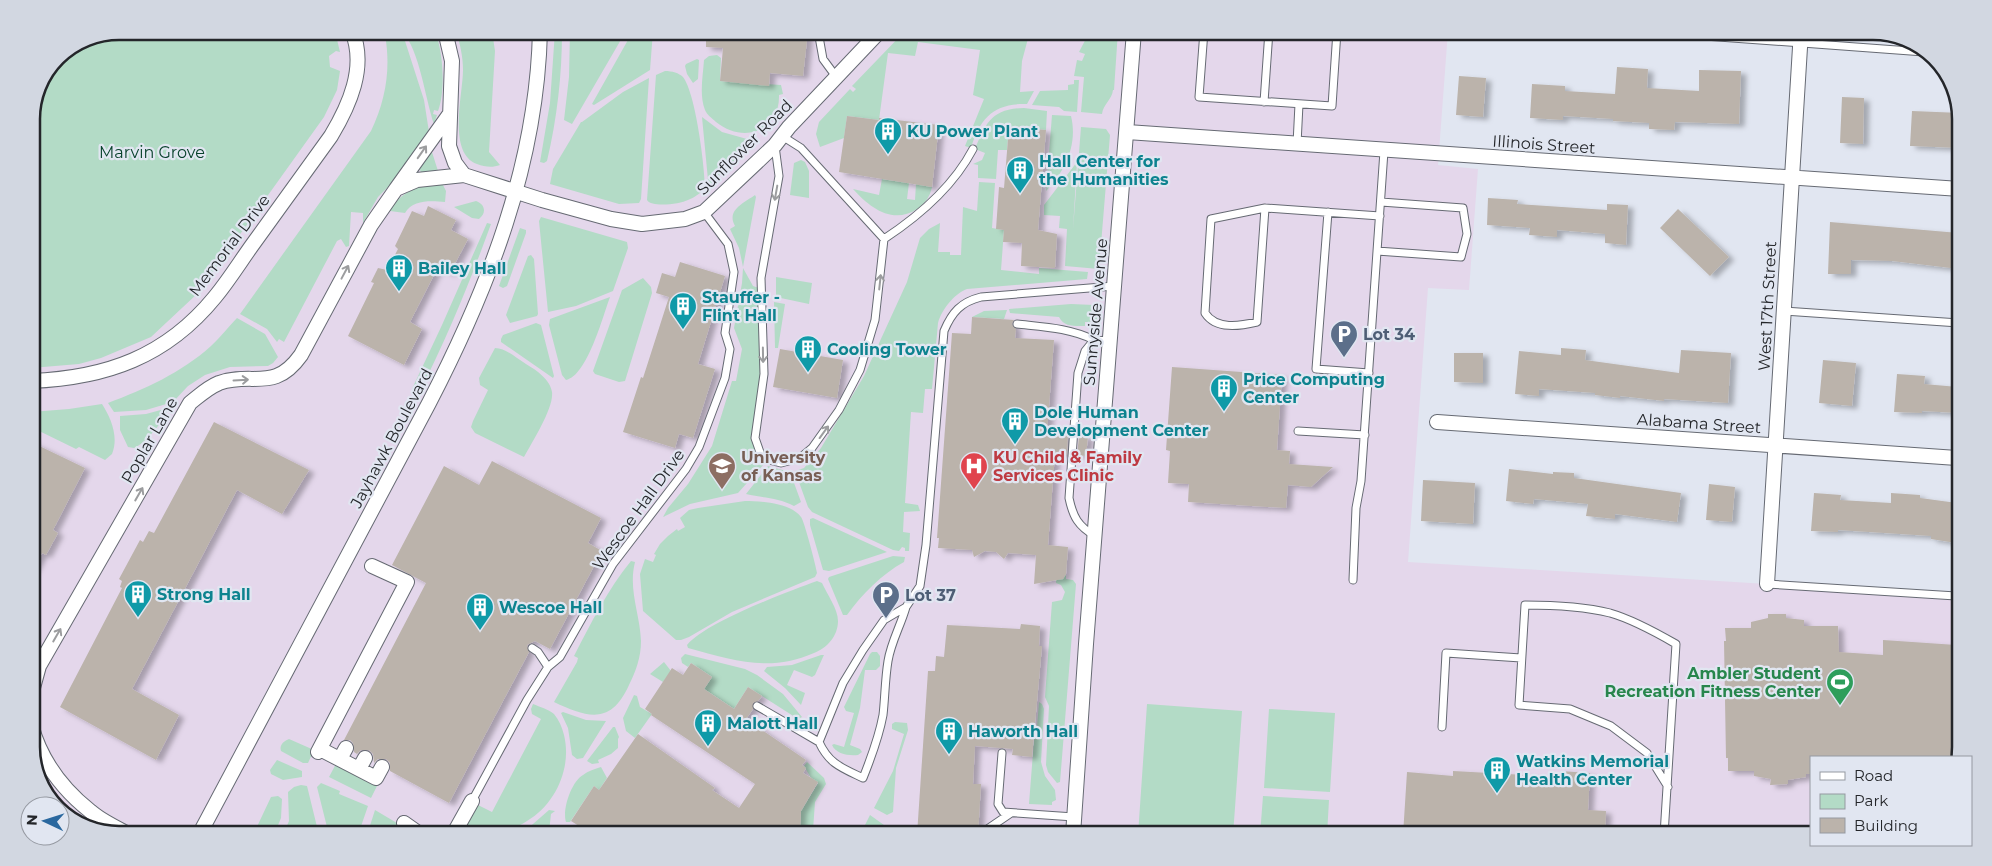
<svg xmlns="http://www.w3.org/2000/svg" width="1992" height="866" viewBox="0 0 1992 866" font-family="Montserrat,sans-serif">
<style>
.education{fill:#e4d7eb}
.green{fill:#b3dbc6}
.building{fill:#bbb3ab;filter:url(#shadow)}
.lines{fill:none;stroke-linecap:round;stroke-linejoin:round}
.lane-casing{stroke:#666a73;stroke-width:9}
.street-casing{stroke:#666a73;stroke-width:16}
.lane{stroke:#fff;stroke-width:7}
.street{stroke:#fff;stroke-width:14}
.oneway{stroke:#9c9d9f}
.labels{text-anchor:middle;stroke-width:4.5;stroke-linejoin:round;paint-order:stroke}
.culture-label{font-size:16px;font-weight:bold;fill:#0d838f;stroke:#e1e6f1;text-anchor:start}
.street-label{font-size:16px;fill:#24262a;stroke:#e1e6f1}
.park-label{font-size:16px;fill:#09422c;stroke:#e1e6f1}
.service-label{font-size:16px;font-weight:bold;fill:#4e5e75;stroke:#e1e6f1;text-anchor:start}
.education-label{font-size:16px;font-weight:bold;fill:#785e54;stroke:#e1e6f1;text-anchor:start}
.health-label{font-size:16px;font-weight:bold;fill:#be3a42;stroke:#e1e6f1;text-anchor:start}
.leisure-label{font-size:16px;font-weight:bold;fill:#27864d;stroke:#e1e6f1;text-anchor:end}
.rim{fill:none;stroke:#24262a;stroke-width:2.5}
</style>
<defs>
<filter id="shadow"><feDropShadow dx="5.5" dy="3" stdDeviation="2.5" flood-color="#0004"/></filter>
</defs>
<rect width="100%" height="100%" fill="#e1e6f1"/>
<!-- education -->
<path class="education" d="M119,31H1448L1438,165L1478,169L1469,290L1428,288L1408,562L1767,584L1769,587L1956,600L1954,757H1811V835H119L85,828L60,809V806H56L49,800L31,753V113L57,57L85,38Z"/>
<!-- green -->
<path class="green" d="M119,31H335L340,52L336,51L329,56L330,67L340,71L337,90L324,117L198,293L151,337L101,358L79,364L31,368V113L57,57L85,38Z
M378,31H393L405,41L424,100L429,132L397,178L378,197L363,223V213L351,212L349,246L346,247L341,239L337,241L284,342L279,339L277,342L267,329L240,314L371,131C386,100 391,68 385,35L370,37L373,32Z
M402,31H435C443,51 446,90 438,111L434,110L433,114L437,115L434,124C425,98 420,51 402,31Z
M456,31H492L495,51L489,152L500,165C492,168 485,167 477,164C447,153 463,94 463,70C463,56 460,44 456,31Z
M555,31H562C562,76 557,118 547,161L544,163L540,162L550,103Z
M570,31H626L572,124L564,120L569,77Z
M633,31H653L650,70L594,105L592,104Z
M905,31H1030L1022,61L1020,92L1034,91L1027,104C994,103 980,118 971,148L965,146L984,99L973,95L980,50L918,42L915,56L888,53L879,120L847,116L844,138L820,147L816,134L819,122L850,89L853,92L856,89L852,86Z
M1090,31H1118L1114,90H1113C1112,100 1103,104 1102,114L1081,112L1084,77L1074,76L1077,60L1082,61L1085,54L1079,52Z
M717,55L721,58L720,81L781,85L783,94L779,95C780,132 743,144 716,122C712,118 707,115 705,110C699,95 703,76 704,60L709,56Z
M697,59L699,60L698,79L693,83L687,74L685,66L686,64Z
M665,71C672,71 679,73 683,77C696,94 705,169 705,189C700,193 694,198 688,200C680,204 652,208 647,200L656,75Z
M649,78L641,199L639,203L619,204L550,184L553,169L581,122H582L623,92Z
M1074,80H1079L1077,112L1064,111L1059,107L1032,105L1040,91L1068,90V85L1074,84Z
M1024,108L1047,111L1046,130L1009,127L1007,150H998L996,179L978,178V165L973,164L982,160L985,153L975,149C986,123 991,109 1024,108Z
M1052,115L1071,116C1078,145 1065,171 1046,191Z
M702,117L722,132L754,141L711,184L708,180Z
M1081,127L1106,129L1110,135L1099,269L1065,266L1067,229L1059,228L1060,216L1044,215V205L1077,162L1073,229Z
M431,149L438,171L422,173L419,169Z
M801,160L805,162L809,171V198L790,195L794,163Z
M882,179L909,183L907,199L915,200L916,184L932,187C930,196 926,203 917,209C893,225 870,208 853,189L879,195Z
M441,181L446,191L445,202C432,201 413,199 405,213L390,211C400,191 421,185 441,181Z
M979,182L995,183L992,228L1004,230L1001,270L1039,274V268L1088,272L1087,279L967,289C954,294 942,309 938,323L932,389H925L923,413L911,412L905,503L918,505L920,511L904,512L903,532L910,533L909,551H905V548L902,547L899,551L893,550L812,512L808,507L795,471L804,468L821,448L864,376L907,282L920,238L929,229L940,223L938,252H950V255H961L963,207L977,211Z
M755,195L756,197L743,267L739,248L730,229L735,226C726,210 744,203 755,195Z
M476,201C485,204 487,213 479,219L472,218L454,207Z
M541,217L627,242L628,248L613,291L576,306L548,312L539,221Z
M487,223L491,224C470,282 447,338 419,393L412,389L442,325Z
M520,228L526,230V233L507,286L503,288L499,286Z
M531,255L534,259L538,314L537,316L510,323L506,315L528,256Z
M743,268L753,286L759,288L762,378L756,419L758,454L764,464L738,493L690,504L663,517L668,508L688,484L712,446L732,381H736L742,349L734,328L742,283Z
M776,277L812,283L809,304L776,297Z
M643,278L651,287L652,293L625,381L619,382L595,374L593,371L622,290Z
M610,297C603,316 587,376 566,380L562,375L549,325L550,319Z
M774,302L785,304L778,348H775Z
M1071,304L1094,305C1098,309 1099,318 1095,322H1085V326C1074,326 1064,327 1059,317L1010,313L1009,309Z
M1007,310L1004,319L972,317L984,311Z
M237,318L265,334L278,357L273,363L268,366L230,367L205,375L188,386L173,402L146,410L114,412L108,403C145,389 181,373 211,346C221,337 228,327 237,318Z
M536,323L541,325L554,376L553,378L501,342V339L503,335Z
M495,348C506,348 516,358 526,364C536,370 550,379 552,392C554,408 532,442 524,457L475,433L471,427L473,421L488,390L480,385L479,378Z
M102,404C111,418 119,437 112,454L105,460L79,447L76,449L31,427V412L69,409Z
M168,408C166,419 145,444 134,448L128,447L120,430V416L146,414Z
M768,466L790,472L801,502L794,506C778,497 762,498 746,494Z
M745,501C761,501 791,503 801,517C804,520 816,566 817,573L815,577L732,612L689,637L681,640H676L643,611L640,574L645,559L653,562L656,555L654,554L660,544L668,536L677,529L678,531L685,527L680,518L689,510L698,508Z
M813,518L887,552L829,571L823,570L810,525V519Z
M893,556L905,557L904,562C882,574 862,594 847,615H843L828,579L829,577Z
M631,561L635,562C628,590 640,613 641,641C641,657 636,671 629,685C611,725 588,718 554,702L577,662L578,658L574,656C591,623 608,589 631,561Z
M1066,574V579L1073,580L1076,584L1060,782L1057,783L1048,772L1046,765L1049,706L1045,697L1052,602L1062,600L1065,592L1061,585L1056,583V578L1064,577Z
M817,581L822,583C827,594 838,609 838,621C838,636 827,648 814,653C769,673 733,660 688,648L687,645C706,622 787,592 817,581Z
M872,652H877L880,656V666L876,670H865L860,708L850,745L860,749L862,752L858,755C848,756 836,754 832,745L834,744L844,747L854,713L846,711L844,707L870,654Z
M685,654L745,669L757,675L783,694L802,717L798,719L748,687L734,709L704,689L712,677L691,663L688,667L682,663L681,658Z
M821,655H824L823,657L815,675L812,677L794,670L787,685L805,693L801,705L785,688L764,671L767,667L792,665Z
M664,662L671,671L663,682L650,674Z
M634,695L637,696L640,707L652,714L635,738L626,731L623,718Z
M1039,702L1042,704L1044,709L1041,762L1045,776L1055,790L1056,800L1052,802V805L1029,804L1035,727H1037Z
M533,704C540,707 548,709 554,714C559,720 562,727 564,735C572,767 556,804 527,821C519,826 505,833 495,835C485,837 472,835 461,835L478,805L492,812L541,719L532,714L531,709Z
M1147,704L1242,711L1233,835H1138Z
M1269,709L1335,713L1330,792L1264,788Z
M563,712L586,720L606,721L583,758L577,759L572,755L568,728L561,713Z
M895,722L907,723L908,730L896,768L893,812L887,815L874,808L893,771L904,734L892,729V724Z
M613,727H615L619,737L618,739V748L611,754L598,760L599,763L592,764L587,761Z
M289,739L314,750L308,763H303L281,751C279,745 284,741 289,739Z
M277,760L302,771V777L283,780L271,774L270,770Z
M337,762L378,784L371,798L329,777Z
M807,762L824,778L826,784L815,802L813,830L800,828L801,811L818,783L811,778L804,766Z
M601,767L607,778L599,790L594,786L570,822H566C562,810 571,782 583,775C588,771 595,769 601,767Z
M321,783L340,791L339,794L368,806L358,835H329L317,787Z
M301,785L307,786L308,790L318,831H308L302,835H283L289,821L288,792L294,787Z
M278,796L282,799L281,818L274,835H253L271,797Z
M1263,796L1329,800L1327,835H1260Z
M375,810L402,826L403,835H367Z
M549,810L555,811L551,814L549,832L544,834H524L525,831Z
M870,815L884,825V827L879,829L878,835H860Z"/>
<!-- building -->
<path class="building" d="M706,31H808L803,76L770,73L769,86L720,81L723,48L706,47Z
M1617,67L1648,69L1647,88L1699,91V70L1741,71L1739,124L1675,122L1674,130L1649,129V123L1613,121V119L1563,116V120L1530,118L1532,84L1565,86V91L1615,94Z
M1459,76L1486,78L1483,117L1456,115Z
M1842,97L1864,98L1863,144L1840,143Z
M1912,111L1961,113L1960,148L1910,146Z
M847,116L879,120V118L939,125L932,187L839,172Z
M1009,127L1046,130L1038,230L1057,234L1055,268L1021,266L1022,243L1003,242L1004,230L996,229L999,187L1004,188Z
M1488,198L1518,200L1517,204L1607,210V204L1628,205L1626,245L1605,243V234L1557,230V237L1529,235L1530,228L1487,225Z
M428,206L456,220L451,230L468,239L450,273L438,267L410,322L422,329L404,365L348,336L374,283L371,282L378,268L387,270L398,249L395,246L412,211L424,216Z
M1678,209L1729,257L1710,276L1660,228Z
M1830,222L1959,233V269L1892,261L1851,260V274H1828Z
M680,262L725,276L698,364L715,369L693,438L679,434L675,448L623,432L641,377L643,378L669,297L656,293L662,273L675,277Z
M972,317L1014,320L1012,324L1016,329L1015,338L1054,340L1047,433L1068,435L1067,455L1055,454L1048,545L1068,547L1066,574L1063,579L1034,584L1036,555L1008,553L1004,559L996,552L985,551L974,557L972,550L938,548L939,538H937L952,333L971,334Z
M1561,348L1586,350L1585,360L1679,373L1681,350L1731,353L1728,403L1664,399V401L1620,396V398L1595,395V393L1539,389V396L1515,394L1519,351L1561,355Z
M780,349L843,360L837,398L773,387Z
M1454,353H1483V383L1454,382Z
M1823,360L1856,363L1852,406L1819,403Z
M1172,367L1282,375L1277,450L1290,451L1289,464L1333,467L1311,487L1288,485L1286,508L1188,502L1189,484L1168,483L1170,451L1166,450Z
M1897,374L1925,376L1924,384L1958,387V413L1922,411V413L1894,412Z
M214,422L309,470L282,514L237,490L132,689L179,715L156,760L60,707L122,588L120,587L122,581L119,579L140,540L143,542L149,531L154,533Z
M1079,436H1088L1086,456L1077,455Z
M31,442L85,468L53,530L58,533L46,555L42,553L31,575Z
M492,461L601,518L588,543L602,551L550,649L535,641L527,645L529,652L449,803L390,771V763L386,759H378L374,763L373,754L369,750H361L357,754L354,752L353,743L350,740H344L426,583L392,565L444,466L479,485Z
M1509,469L1553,474V472L1574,473V478L1681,493L1677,522L1615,514V519L1586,516L1588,504L1534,499L1533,504L1506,501Z
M1423,480L1475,483L1473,524L1421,521Z
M1709,484L1735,487L1732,522L1706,520Z
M1814,493L1841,495L1840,500L1891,503V493L1920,495V498L1957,503L1956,543L1931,539V536L1838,530V532L1811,531Z
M1768,614H1786V618L1804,620V626H1838L1839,652L1883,655V640L1956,645L1954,757H1811V774H1806V777L1788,780V784L1770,785L1771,779L1754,776V771H1728V758H1726L1724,641H1726L1725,628H1751V622L1768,618Z
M1021,624L1040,626L1039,646H1042L1032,757L1012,755L1013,749L975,746L973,784H981L978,835H917L928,671H935L936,656L944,657L947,625L1020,629Z
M691,663L712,677L704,689L734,709L748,687L762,696L758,701L753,703V709L746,719L806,760L802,765L806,768L803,773L818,782L801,811L800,835H574L579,826L571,821L594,786L599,790L638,734L715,788L712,790L739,808L755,784L651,715L652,714L645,709L672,668L683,675Z
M1453,771L1560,777V771L1590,773L1588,810L1606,811L1605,835H1403L1407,772L1453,776Z"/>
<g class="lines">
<!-- lane casing -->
<g class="lane-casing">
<path id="lane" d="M818,31L823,59L837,78
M1204,31L1199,97L1332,106L1337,31
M1636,31L1924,52
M1264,102L1269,31
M1297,144L1299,104
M775,146L779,176L761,278L764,374L755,438L762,458L781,463L800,458L812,448L839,410L860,370L875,320L884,239L801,148L782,136
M1265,208L1257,322C1240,326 1216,330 1205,313L1211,219L1265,208L1380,216
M1328,212L1316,369L1369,373
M884,239C919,216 953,187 973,149
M1377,251L1461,257L1467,234L1463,208L1381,202
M1784,311L1959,323
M1017,324C1044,327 1070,328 1094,340
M1298,431L1365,435
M1095,536C1078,526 1073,517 1069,498L1078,373L1085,351L1094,340L1110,341
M1353,580L1356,508L1361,481L1384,151
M1767,584L1956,596
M906,607C901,625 891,642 888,661C885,679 885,698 883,715C879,737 871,758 863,778C842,768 829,764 819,742L843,683L863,650L884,620L906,607L920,586L926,545L944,331C952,312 961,302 981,297L1114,286
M532,648L538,652L548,667
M757,706L819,742
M1442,727L1446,653L1521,658
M1002,753L998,804L1003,812L1074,817
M472,801L527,700L548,667L560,657L613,564L686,469L699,447L725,378L730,349L725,333L734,272L728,244L704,212
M986,830L1011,813
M1664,835L1676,644C1657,633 1631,619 1610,613C1582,606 1553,605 1525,605L1519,705L1570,709L1611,726L1647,753L1668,787"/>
</g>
<!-- street casing -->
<g class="street-casing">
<path id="street" d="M445,31L452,61L449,146L455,163L464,175L542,200L611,219L642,224L685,219L704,212L775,145L789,127L880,31
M1127,132L1960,189
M396,189L449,115
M31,381C106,378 166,357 215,297C229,280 240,262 253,244C279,208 305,172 331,136C349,106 367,67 352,31
M1437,422L1957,458
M1767,584L1801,31
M31,695L39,666L190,403C199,396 207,388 219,383C253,371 274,393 301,355L371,225L396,189L417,180L464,175
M31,725C41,761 61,788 90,811C101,821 117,828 130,835
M320,749L376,778L382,767
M318,752L407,582L372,566
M340,759L346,748
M359,769L365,758
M404,823L421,835
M199,835L429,403C489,287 537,164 540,31
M453,835L472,801
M1073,835L1086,644L1134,31"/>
</g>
<!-- lane -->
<use href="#lane" class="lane"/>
<!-- street -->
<use href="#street" class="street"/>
</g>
<!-- one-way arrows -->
<defs><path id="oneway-shaft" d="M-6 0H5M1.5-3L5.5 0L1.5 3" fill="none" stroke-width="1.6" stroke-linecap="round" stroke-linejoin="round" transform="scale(1.25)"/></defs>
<g class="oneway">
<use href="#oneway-shaft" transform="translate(422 152) rotate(-55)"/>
<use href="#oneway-shaft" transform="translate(776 193) rotate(100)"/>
<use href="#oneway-shaft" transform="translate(345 272) rotate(-62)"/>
<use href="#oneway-shaft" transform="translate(880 282) rotate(-84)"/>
<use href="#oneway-shaft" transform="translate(763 355) rotate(89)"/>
<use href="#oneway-shaft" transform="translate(241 380) rotate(-3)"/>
<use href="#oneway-shaft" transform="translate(824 432) rotate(-54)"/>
<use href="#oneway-shaft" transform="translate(139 494) rotate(-60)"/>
<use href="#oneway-shaft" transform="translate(57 635) rotate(-60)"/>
</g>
<!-- icons -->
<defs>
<g id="building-pin" transform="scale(1.4375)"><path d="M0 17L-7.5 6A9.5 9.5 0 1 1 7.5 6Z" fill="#0f9aa8" stroke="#e1e6f1"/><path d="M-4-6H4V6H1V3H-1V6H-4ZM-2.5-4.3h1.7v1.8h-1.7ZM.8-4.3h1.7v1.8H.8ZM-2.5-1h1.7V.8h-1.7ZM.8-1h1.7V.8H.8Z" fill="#fff"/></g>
<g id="parking-pin" transform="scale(1.4375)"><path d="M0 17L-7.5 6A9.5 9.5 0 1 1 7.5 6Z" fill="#5c6f8a" stroke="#e1e6f1"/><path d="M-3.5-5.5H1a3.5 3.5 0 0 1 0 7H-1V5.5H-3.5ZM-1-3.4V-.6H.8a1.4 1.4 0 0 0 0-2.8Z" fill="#fff"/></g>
<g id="university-pin" transform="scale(1.4375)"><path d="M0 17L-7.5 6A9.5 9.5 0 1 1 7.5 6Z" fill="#8d6e63" stroke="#e1e6f1"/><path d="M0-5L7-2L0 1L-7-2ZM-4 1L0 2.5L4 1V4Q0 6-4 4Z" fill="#fff"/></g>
<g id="hospital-pin" transform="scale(1.4375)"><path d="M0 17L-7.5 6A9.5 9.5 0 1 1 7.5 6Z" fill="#e0444e" stroke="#e1e6f1"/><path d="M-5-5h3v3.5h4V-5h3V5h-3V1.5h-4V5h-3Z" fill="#fff"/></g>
<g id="stadium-pin" transform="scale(1.4375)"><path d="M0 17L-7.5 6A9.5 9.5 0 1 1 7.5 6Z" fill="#2e9e5b" stroke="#e1e6f1"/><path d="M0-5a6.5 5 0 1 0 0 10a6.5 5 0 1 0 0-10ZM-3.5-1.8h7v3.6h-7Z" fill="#fff"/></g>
</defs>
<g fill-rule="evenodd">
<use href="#building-pin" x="888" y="131"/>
<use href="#building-pin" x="1020" y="170"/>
<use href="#building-pin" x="399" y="268"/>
<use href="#building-pin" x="683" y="306"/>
<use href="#parking-pin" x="1344" y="334"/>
<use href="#building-pin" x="808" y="349"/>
<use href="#building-pin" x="1224" y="388"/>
<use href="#building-pin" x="1015" y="421"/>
<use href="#university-pin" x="722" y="466"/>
<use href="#hospital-pin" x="974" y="466"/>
<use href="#building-pin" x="138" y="594"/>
<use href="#parking-pin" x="886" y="595"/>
<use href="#building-pin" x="480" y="607"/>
<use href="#stadium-pin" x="1840" y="682"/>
<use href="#building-pin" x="708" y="723"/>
<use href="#building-pin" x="949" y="731"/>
<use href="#building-pin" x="1497" y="770"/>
</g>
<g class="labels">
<!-- culture labels -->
<g class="culture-label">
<text x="907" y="137">KU Power Plant</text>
<text x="1039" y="167">Hall Center for<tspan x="1039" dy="18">the Humanities</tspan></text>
<text x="418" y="274">Bailey Hall</text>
<text x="702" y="303">Stauffer -<tspan x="702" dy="18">Flint Hall</tspan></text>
<text x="827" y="355">Cooling Tower</text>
<text x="1243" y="385">Price Computing<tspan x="1243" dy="18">Center</tspan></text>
<text x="1034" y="418">Dole Human<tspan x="1034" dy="18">Development Center</tspan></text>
<text x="157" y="600">Strong Hall</text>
<text x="499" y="613">Wescoe Hall</text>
<text x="727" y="729">Malott Hall</text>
<text x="968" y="737">Haworth Hall</text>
<text x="1516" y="767">Watkins Memorial<tspan x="1516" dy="18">Health Center</tspan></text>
</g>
<!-- street labels -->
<g class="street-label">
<text transform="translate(1544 144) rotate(4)" y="6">Illinois Street</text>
<text transform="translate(744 147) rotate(-45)" y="6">Sunflower Road</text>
<text transform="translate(229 245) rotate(-53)" y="6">Memorial Drive</text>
<text transform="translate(1767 306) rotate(-87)" y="6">West 17th Street</text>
<text transform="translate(1095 312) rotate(-85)" y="6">Sunnyside Avenue</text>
<text transform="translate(1699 423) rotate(4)" y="6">Alabama Street</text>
<text transform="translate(391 438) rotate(-62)" y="6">Jayhawk Boulevard</text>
<text transform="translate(149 440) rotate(-60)" y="6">Poplar Lane</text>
<text transform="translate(638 509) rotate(-54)" y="6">Wescoe Hall Drive</text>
</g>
<!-- park labels -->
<g class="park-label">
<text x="152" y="158">Marvin Grove</text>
</g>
<!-- service labels -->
<g class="service-label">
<text x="1363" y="340">Lot 34</text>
<text x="905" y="601">Lot 37</text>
</g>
<!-- education labels -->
<g class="education-label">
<text x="741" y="463">University<tspan x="741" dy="18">of Kansas</tspan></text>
</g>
<!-- health labels -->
<g class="health-label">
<text x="993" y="463">KU Child &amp; Family<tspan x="993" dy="18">Services Clinic</tspan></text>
</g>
<!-- leisure labels -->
<g class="leisure-label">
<text x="1821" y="679">Ambler Student<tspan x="1821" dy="18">Recreation Fitness Center</tspan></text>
</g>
</g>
<!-- crop -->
<path d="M0 0H1992V866H0ZM119 40H1873A79 79 0 0 1 1952 119V747A79 79 0 0 1 1873 826H119A79 79 0 0 1 40 747V119A79 79 0 0 1 119 40Z" fill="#d2d7e1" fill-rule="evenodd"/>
<path class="rim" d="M119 40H1873A79 79 0 0 1 1952 119V747A79 79 0 0 1 1873 826H119A79 79 0 0 1 40 747V119A79 79 0 0 1 119 40Z"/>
<!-- legend -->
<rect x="1810" y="756" width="162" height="90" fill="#e1e6f1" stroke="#9599a1"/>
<rect x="1820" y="772" width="25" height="8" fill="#ffffff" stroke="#9599a1"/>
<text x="1854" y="781" font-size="15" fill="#24262a">Road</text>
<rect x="1820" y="794" width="25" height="15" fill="#b3dbc6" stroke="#9599a1"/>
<text x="1854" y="806" font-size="15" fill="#24262a">Park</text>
<rect x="1820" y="818" width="25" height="15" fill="#bbb3ab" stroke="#9599a1"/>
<text x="1854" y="831" font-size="15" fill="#24262a">Building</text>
<!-- north arrow -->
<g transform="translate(45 821) rotate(274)"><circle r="24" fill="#e1e6f1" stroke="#9599a1"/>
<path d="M0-4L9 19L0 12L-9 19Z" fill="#2a689f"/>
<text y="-8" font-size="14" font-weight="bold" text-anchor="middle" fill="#24262a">N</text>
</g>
</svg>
